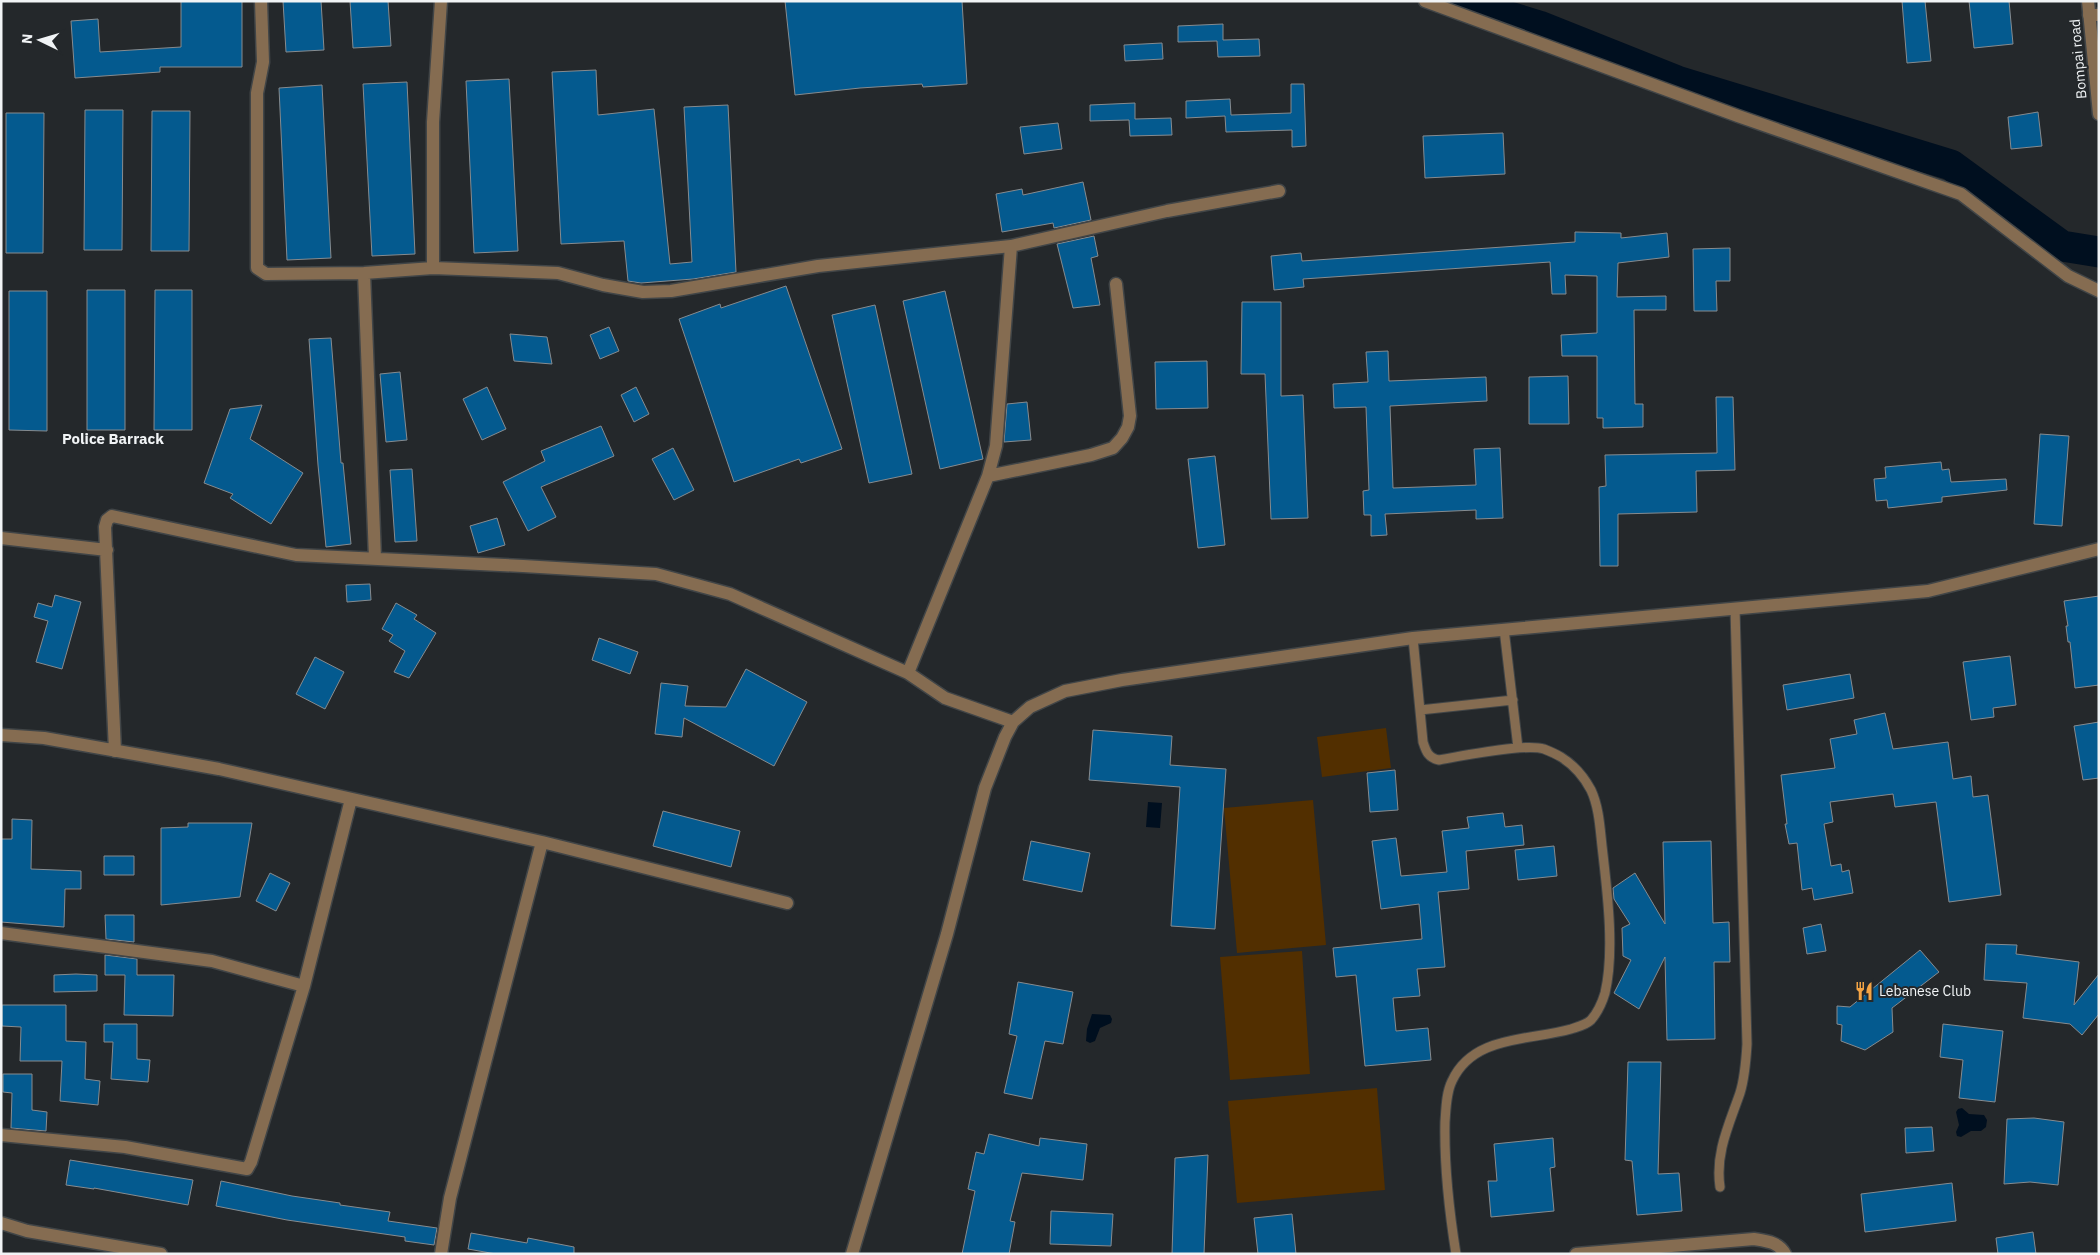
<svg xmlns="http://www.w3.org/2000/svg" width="2100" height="1255" viewBox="0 0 2100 1255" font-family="'IBM Plex Sans',sans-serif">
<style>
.green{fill:#522f00}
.water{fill:#000f1f}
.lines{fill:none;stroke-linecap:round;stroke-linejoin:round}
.river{stroke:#000f1f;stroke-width:31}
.building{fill:#045a8f;stroke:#868b8f}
.service-casing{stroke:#414547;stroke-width:11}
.minor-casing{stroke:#414547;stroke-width:15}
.tertiary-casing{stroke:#414547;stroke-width:15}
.service{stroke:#856c51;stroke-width:9}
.minor{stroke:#856c51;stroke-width:12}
.tertiary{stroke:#856c51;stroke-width:12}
.labels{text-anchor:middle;stroke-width:4;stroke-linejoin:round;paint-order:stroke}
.street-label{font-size:14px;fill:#f1f4f6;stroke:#24282b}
.poi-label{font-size:14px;fill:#f1f4f6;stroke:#24282b;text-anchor:start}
.neighbourhood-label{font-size:15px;font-weight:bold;fill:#f1f4f6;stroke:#24282b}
</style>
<rect width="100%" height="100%" fill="#24282b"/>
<!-- green -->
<path class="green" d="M1386,728L1391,768L1322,777L1317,737Z
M1313,800L1326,945L1237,953L1224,808Z
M1302,951L1310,1074L1230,1080L1220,957Z
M1377,1088L1385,1190L1237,1203L1228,1101Z"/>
<!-- water -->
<path class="water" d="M1148,802L1162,803L1160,828L1146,827Z
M1092,1014L1110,1015L1112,1019L1111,1023L1100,1028L1095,1041L1090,1043L1086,1041L1087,1029Z
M1962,1108L1969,1114L1984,1115L1987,1120L1986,1127L1981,1131H1971L1961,1137L1957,1136L1956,1132L1959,1125L1956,1112L1958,1109Z"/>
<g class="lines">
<!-- river -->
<path class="river" d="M1457,1L1539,26L1677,81L1951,165L2062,246L2099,252"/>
</g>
<!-- building -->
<path class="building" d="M181,1H242V67H160V72L75,78L71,21L98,19L100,52L181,47Z
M283,1H321L324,50L286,52Z
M350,1H388L391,46L353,48Z
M785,1H962L967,84L923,87L922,84L860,88L795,95Z
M1902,1H1925L1931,61L1907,63Z
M1969,1H2009L2013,44L1974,48Z
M1223,24V40L1259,39L1260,56L1218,57L1217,41L1178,42V26Z
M1162,43L1163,59L1125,61L1124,45Z
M596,70L598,115L654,109L670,264L692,262L684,107L728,105L736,272L693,279L641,283L628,281L624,241L561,244L552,72Z
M509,79L518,251L474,253L466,81Z
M407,82L415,254L372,256L363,84Z
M1291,84H1304L1306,146L1292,147V130L1226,132L1225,116L1186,118V101L1230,99L1231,115L1291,113Z
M322,85L331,258L287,260L279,88Z
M1135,103V119L1171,118L1172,135L1130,136L1129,120L1090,121V105Z
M85,110H123L122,250H84Z
M152,111H190L189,251H151Z
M2038,112L2042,146L2011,149L2008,117Z
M6,113H44L43,253H6Z
M1058,123L1062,149L1024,154L1020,127Z
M1503,133L1505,174L1425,178L1423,136Z
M1083,182L1091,220L1054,228L1053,223L1002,232L996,194L1022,189L1023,195Z
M1575,232L1621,233V238L1667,233L1669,257L1618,263L1617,297L1666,296V310H1634L1635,404H1643V427L1603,428V418H1597V356H1562L1561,335L1597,333V276L1565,275L1566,294H1552L1550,262L1303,279L1304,287L1274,290L1271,256L1301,253L1302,261L1575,242Z
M1094,236L1098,256L1091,258L1100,305L1073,308L1057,244Z
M1730,248V281H1716L1717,311H1694L1693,249Z
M786,286L842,449L801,463L799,459L734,482L679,319L720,304L721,308Z
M87,290H125V430H87Z
M155,290H192V430H154Z
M9,291H47V431L9,430Z
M945,291L983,459L940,469L903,301Z
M1242,302H1281V396L1303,395L1308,518L1271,519L1265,374H1241Z
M875,305L912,474L869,483L832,315Z
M609,327L619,351L600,359L590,335Z
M510,334L547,337L552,364L514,361Z
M331,338L341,463H343L351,544L326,547L318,465L309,339Z
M1388,351L1389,381L1486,377L1487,401L1390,406L1393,488L1476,485L1474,449L1500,448L1503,518L1476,519V510L1385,514L1387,535L1371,536V515H1364L1363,491L1369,490L1366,407L1334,408L1333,384L1368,382L1366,352Z
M1207,361L1208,408L1156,409L1155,362Z
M400,372L407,440L386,442L380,374Z
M1568,376L1569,424H1529V377Z
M487,387L506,429L482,440L463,399Z
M636,387L649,414L634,422L621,395Z
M1716,397H1733L1735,470L1696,471L1697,512L1618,514V566H1600L1599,487L1606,486L1605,455L1717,453Z
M1027,402L1031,440L1004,442L1007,404Z
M262,405L250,439L303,473L271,524L230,498L233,494L204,483L230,409Z
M601,426L614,456L541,487L556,517L528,531L503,482L545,461L541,451Z
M2040,434L2069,436L2062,526L2034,524Z
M673,448L694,490L674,500L652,459Z
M1215,456L1225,545L1198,548L1188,459Z
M1941,462L1942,470L1949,469L1951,482L2006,479L2007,490L1942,497V502L1888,508L1887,500L1876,501L1874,479L1886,478L1885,467Z
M412,469L417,541L395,542L390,470Z
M497,518L505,545L478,553L470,526Z
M370,584L371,600L347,602L346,585Z
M55,595L81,602L62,669L36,662L48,621L34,617L38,603L52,607Z
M2099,596V685L2075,688L2070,642H2068L2066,626H2068L2064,601Z
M396,603L417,615L414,619L436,633L409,678L394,672L405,651L389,641L393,635L382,629Z
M599,638L638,652L630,674L592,660Z
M2010,656L2016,705L1993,708L1994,717L1971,720L1963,662Z
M315,657L344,672L325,709L296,694Z
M746,669L807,702L774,766L684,718L682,737L655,734L661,683L688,686L685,706L726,707Z
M1850,674L1854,698L1787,710L1783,685Z
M1885,713L1893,749L1948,742L1953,779L1971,776L1973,797L1988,795L2001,895L1949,902L1936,802L1895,807L1893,794L1830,802L1833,822L1824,824L1831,866L1841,864L1842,872L1849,870L1853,893L1814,900L1812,888L1802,890L1797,843L1789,844L1785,824H1787L1781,775L1835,768L1830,739L1857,734L1854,720Z
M2099,722V778L2083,780L2074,726Z
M1093,730L1172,736L1170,765L1226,769L1215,929L1171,926L1180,787L1089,780Z
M1395,770L1398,810L1370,812L1367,773Z
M663,811L740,831L731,867L653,846Z
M1503,813L1505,827L1522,825L1524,845L1466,851L1469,889L1438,892L1445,967L1417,969L1420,996L1393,998L1396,1031L1428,1028L1431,1060L1365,1066L1356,975L1336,977L1333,948L1422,939L1419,904L1381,909L1372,841L1396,838L1401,876L1447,872L1442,831L1469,828L1467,817Z
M12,819L32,820L31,869L81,871V889H65L64,927L1,922V839H12Z
M188,823H252L240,897L161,905V828L188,827Z
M1031,841L1090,853L1082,892L1023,880Z
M1711,841L1713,923L1729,922L1730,962H1714L1715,1039L1667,1040L1665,957L1639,1009L1614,993L1631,960L1623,956L1622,928L1630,924L1614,899L1613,888L1635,873L1665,924L1663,842Z
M1554,846L1557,876L1518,880L1515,850Z
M104,856H134V875H104Z
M270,873L290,883L276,911L256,901Z
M105,915H134V942L106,939Z
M1821,924L1826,951L1807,954L1803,928Z
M1986,944L2017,945L2016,954L2079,962L2074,1005L2099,974V1014L2082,1035L2070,1024L2023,1018L2027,983L1984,980Z
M1920,950L1939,972L1892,1008L1893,1032L1865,1050L1841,1041L1842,1025L1837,1024V1006L1850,1007Z
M105,955L137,959V975H174L173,1016L124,1015L125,975H105Z
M76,974L97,975V991L54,992V975Z
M1018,982L1073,992L1063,1044L1045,1041L1032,1099L1004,1093L1017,1036L1009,1034Z
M2,1005H66V1041L86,1042L85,1079L100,1081L98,1105L60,1101L62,1061H20L21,1027L2,1026Z
M104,1024H137V1059L150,1060L148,1082L111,1079L113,1042H104Z
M1943,1024L2003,1031L1995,1102L1959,1098L1963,1060L1940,1057Z
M1628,1062H1661L1658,1174L1679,1173L1682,1211L1637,1215L1632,1161L1625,1160Z
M3,1074H32V1110L47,1112L46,1131L11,1128L12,1093L3,1092Z
M2034,1118L2064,1122L2058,1185L2030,1182L2004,1184L2007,1119Z
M1932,1127L1934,1151L1906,1153L1905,1128Z
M989,1134L1039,1146L1040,1138L1087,1144L1083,1180L1022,1173L1010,1221L1015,1222L1009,1254H962L975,1191L968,1189L976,1152L984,1154Z
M1553,1138L1555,1167L1550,1168L1554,1211L1491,1217L1488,1181H1497L1494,1144Z
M1208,1155L1204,1254H1172L1175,1158Z
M70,1160L193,1180L188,1205L94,1188V1189L66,1185Z
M221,1181L292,1196L340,1203V1205L390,1212L388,1221L437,1228L434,1245L405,1241V1237L287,1220L216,1206Z
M1952,1183L1956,1221L1865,1232L1861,1194Z
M1051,1211L1113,1214L1111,1246L1050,1244Z
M1292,1214L1296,1254H1258L1254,1218Z
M2033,1232L2036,1254H1998L1996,1238Z
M471,1233L527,1243L528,1238L574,1247V1254H496L468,1249Z"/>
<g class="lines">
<!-- service casing -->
<g class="service-casing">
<path id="service" d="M1504,629L1518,748
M1413,638L1423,742C1426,751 1428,758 1439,760C1461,756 1525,743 1544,749C1549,751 1556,754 1561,757C1574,765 1584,777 1591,790C1599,807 1600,828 1602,846C1607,890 1615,950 1605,993C1602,1003 1598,1012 1591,1020C1586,1025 1577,1027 1571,1029C1529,1041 1473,1035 1452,1081C1446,1093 1446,1109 1445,1122C1444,1167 1449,1210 1456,1254
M1420,710L1513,700
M1720,1187C1715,1153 1729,1125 1740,1093C1745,1077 1746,1061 1747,1044L1735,609"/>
</g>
<!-- minor casing -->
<g class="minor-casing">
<path id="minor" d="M261,1L263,62L257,93V268L266,274L364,273L433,268L558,273L603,285L643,292L671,291L818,266L1011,246L1167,211L1279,191
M1425,1L1738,116L1961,194L2068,276L2099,291
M2089,15H2099
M433,268V122L441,1
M364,273L375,558
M988,476L1091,455L1113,448L1122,438L1128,427L1130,416L1116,284
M1,538L107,550
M908,673L988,476L996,446L1011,246
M1,735L44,738L219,769L542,842
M115,751L105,527L107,520L112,516L296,555L523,566L656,574L730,594L908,673L945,698L1013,722
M1,933L212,961L304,986
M1,1135L125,1147L247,1169L251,1162L304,986L351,799
M1,1223L27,1231L161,1254
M441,1254L450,1198L542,842L787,903
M852,1254L947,934L985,788L1005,737L1013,722L1030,707L1065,691L1122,680L1413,638L1928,591L2099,549
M1576,1254L1754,1239C1766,1241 1779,1242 1785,1254"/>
</g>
<!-- tertiary casing -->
<g class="tertiary-casing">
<path id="tertiary" d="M2088,1L2099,114"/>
</g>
<!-- service -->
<use href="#service" class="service"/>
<!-- minor -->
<use href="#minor" class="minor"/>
<!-- tertiary -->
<use href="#tertiary" class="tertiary"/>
</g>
<!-- icons -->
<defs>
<g id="restaurant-bare" transform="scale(1.5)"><path d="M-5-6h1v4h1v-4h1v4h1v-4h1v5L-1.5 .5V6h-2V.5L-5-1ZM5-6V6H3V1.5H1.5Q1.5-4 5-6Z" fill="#f4a444" stroke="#24282b" stroke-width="2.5" paint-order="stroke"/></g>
</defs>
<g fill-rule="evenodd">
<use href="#restaurant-bare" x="1864" y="991"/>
</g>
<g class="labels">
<!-- street labels -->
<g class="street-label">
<text transform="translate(2078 59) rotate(-95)" y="5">Bompai road</text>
</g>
<!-- poi labels -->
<g class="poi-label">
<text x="1879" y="996">Lebanese Club</text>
</g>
<!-- neighbourhood labels -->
<g class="neighbourhood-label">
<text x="113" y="444">Police Barrack</text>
</g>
</g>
<!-- border -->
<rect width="2100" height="1255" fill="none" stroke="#f1f4f6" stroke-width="5"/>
<!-- north arrow -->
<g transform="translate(40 40) rotate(275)" stroke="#24282b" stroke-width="4" paint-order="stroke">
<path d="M0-4L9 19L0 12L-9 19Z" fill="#f1f4f6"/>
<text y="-8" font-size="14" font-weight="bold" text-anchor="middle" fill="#f1f4f6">N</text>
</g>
</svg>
